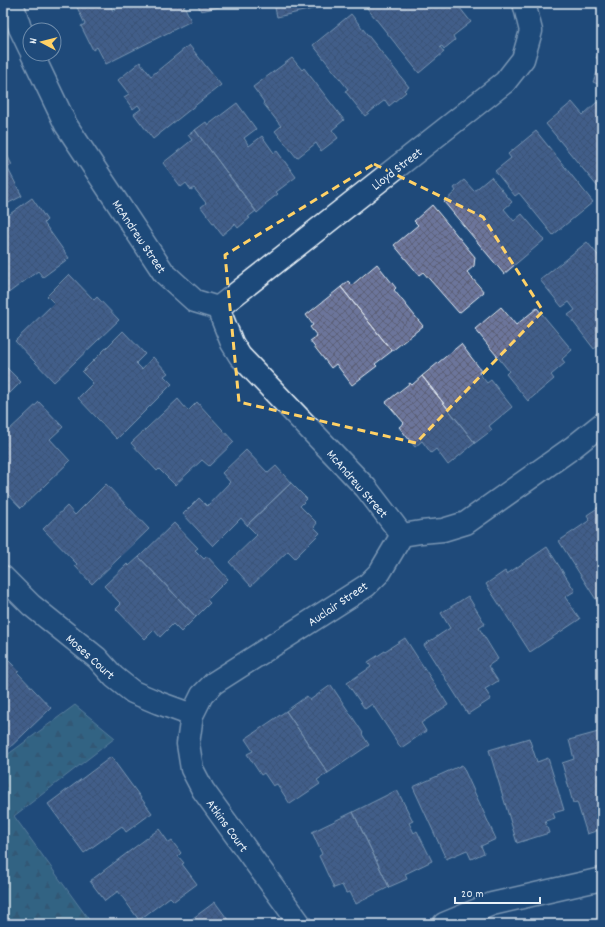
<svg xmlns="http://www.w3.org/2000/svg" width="605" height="927" viewBox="0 0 605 927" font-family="Dekko,sans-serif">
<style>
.forest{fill:url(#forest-firs);stroke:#9ab9c4}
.building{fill:url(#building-cross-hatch);stroke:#e8f1f8}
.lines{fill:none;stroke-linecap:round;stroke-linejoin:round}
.street-casing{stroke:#e8f1f8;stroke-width:25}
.street{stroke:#1f4a7a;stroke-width:22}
.marked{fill:none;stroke:#ffd166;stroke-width:3;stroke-dasharray:8 5;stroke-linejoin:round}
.labels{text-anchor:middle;stroke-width:4;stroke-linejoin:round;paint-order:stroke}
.street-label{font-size:13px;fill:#e8f1f8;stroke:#1f4a7a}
</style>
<defs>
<pattern id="forest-firs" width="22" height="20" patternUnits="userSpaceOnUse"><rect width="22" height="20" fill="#4c818f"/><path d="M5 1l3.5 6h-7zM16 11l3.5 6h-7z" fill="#496770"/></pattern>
<pattern id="building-cross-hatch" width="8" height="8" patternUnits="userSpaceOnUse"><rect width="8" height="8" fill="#6c749b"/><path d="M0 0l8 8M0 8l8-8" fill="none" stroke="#5b6077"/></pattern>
</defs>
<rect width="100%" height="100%" fill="#1f4a7a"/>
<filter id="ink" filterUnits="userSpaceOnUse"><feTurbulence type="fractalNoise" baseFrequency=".025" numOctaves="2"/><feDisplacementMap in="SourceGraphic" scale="8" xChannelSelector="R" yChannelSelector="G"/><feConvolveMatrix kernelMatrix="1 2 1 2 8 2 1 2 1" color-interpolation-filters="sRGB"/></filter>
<g filter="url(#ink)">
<!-- forest -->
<path class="forest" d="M75,705L115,738L14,816L92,924H3V758Z"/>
<!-- building -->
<path class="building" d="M75,3H109L113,11L128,3H183L191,21L106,64L97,47L93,50L81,26L85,24Z
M197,3H238L201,11Z
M274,3H324L316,4L317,8L277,17Z
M363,3H456L471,22L453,36L455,40L444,49L442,46L440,47L444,52L419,73Z
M351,14L409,87L404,90L406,92L389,106L385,100L365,116L345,91L348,89L313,45Z
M189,45L221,85L153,139L134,114L141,109L138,105L133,109L124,97L129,94L118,80L140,62L151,76Z
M602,46V60L596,58Z
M292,58L302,70L304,68L344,120L332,130L338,138L321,151L316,143L297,158L275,131L281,126L263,103L264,102L253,87Z
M602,61V86L593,82Z
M572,102L583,115L597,102L602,108V192L546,124Z
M237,103L256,129L244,138L249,146L262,136L274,153L277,151L296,177L276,192L278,194L265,204L266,205L257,213L195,130L206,122L208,125Z
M195,130L256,211L248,217L250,218L238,228L235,224L222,235L201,207L206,203L194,188L191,190L186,183L181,187L163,163L192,140L188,135Z
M536,131L593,202L553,235L519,193L515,196L495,171L511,158L508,154Z
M3,147L12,165L7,167L22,196L3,206Z
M491,177L512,202L504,209L514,221L522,214L544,240L504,274L444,202L456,191L454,188L464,180L474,191Z
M32,198L47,220L44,223L69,258L43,277L38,271L3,297V227L4,226L3,224V219Z
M432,205L475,257L474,266L467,272L484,292L459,313L423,272L419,275L394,245L418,225L414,221Z
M587,242L602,260V343L594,349L568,315L575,310L569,302L562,307L540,280Z
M377,264L396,288L394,290L423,326L392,351L341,287L348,281L352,285Z
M69,274L94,300L97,297L119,320L54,382L15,341L54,303L47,296Z
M341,287L392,351L375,364L377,366L352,385L336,364L331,368L310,341L317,336L310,327L313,325L306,315Z
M501,307L516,325L537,308L572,350L562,359L565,363L551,375L554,379L528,401L506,374L509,371L475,329Z
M123,331L145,354L136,363L142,369L153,357L168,373L164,376L172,384L117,439L78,398L93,383L82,372Z
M461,344L481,370L479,373L487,383L491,380L512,407L489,426L492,430L475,443L422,376Z
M3,364L21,382L3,400Z
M422,376L475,443L448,465L436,449L431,453L422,441L415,447L399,427L404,423L386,402L410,383L412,385Z
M178,399L188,411L197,402L234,442L209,466L202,460L175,485L159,469L157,471L131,443Z
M39,402L63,427L50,439L70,461L21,508L3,489V428L7,432Z
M246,450L268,473L276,466L291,483L247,525L241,518L213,546L183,514L199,498L207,506L230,482L222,473Z
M291,483L307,499L300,506L317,523L314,527L320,533L295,558L288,551L251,586L229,562L257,535L247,525Z
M106,484L149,529L92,584L75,566L77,564L43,529L67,506L75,515Z
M602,505V609L559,541L590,520L587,515Z
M174,523L198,548L195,550L204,559L207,556L228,579L207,600L210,603L196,617L139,557Z
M547,547L575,591L565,597L580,619L530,652L486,584L505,571L507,574Z
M139,557L196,617L181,632L173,624L160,637L154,630L145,639L116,609L121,604L104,586L127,564L129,566Z
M468,596L485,624L479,628L498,659L488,666L498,681L485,689L491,699L468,714L424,645L450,628L441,613Z
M405,638L448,705L421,723L426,731L401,748L372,704L365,709L347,683L371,667L368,662Z
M3,655L19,671L17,672L51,708L3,754Z
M331,685L363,733L362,734L369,745L328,773L286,711L307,696L310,700Z
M286,711L328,773L317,780L320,784L290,804L277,784L273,786L264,773L261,775L247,754L253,751L245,739Z
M602,731V829L587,834L577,802L573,803L562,763L574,759L569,740Z
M529,738L537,762L548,758L564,810L553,813L555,818L545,821L549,833L517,843L489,750Z
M111,757L152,813L126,832L122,826L84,853L48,804Z
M462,765L496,839L481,846L484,853L471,859L467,850L446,859L413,787Z
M397,790L413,821L409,823L414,833L417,831L432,861L405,874L407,879L389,887L353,812Z
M353,812L389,887L356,904L350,892L346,893L342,885L334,888L319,856L322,854L312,832Z
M159,829L169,843L172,841L181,853L178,856L184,863L182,864L197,884L174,901L170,897L139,920L118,891L105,901L90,881Z
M215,902L231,924H185Z"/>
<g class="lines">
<!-- street casing -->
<g class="street-casing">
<path id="street" d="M12,3L20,28L30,49
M32,54L66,125L164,273L195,301L218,308L232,343L240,356L366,488L402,535
M218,308L505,82L523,59L531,31L524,3
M3,577L31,605L97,658L114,677L133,692L159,703L192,715
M300,924L203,790L192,769L188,744L192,715L202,695L214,683L366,586L380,572L402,535L421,532L443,530L466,523L572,448L602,424
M444,924L492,904L602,879"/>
</g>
<!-- street -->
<use href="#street" class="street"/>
</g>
</g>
<!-- marked area -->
<path d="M0 0H605V927H0ZM374,164L483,217L543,311L416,443L239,402L225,255Z" fill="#1f4a7a" fill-opacity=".55" fill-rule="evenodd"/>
<path class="marked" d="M374,164L483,217L543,311L416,443L239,402L225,255Z"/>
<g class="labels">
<!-- street labels -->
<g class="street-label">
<text transform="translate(396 168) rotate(-38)" y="5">Lloyd Street</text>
<text transform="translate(140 236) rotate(56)" y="5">McAndrew Street</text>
<text transform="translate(358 483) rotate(49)" y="5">McAndrew Street</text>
<text transform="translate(337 603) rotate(-34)" y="5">Auclair Street</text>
<text transform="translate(91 656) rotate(42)" y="5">Moses Court</text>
<text transform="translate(228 825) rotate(54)" y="5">Atkins Court</text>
</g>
</g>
<!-- margin -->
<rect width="605" height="927" fill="none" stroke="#1f4a7a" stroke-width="16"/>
<rect x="8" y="8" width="589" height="911" fill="none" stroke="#e8f1f8" stroke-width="1.5" filter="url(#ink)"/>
<!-- north arrow -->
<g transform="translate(42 42) rotate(277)"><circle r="19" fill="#1f4a7a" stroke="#6f8dac"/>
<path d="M0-3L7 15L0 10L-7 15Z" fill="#ffd166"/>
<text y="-6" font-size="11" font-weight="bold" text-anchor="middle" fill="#e8f1f8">N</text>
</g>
<!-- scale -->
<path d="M455 897v6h85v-6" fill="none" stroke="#e8f1f8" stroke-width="2"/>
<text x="461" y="897" font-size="12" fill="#e8f1f8" stroke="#1f4a7a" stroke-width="3" paint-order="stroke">20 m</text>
</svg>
